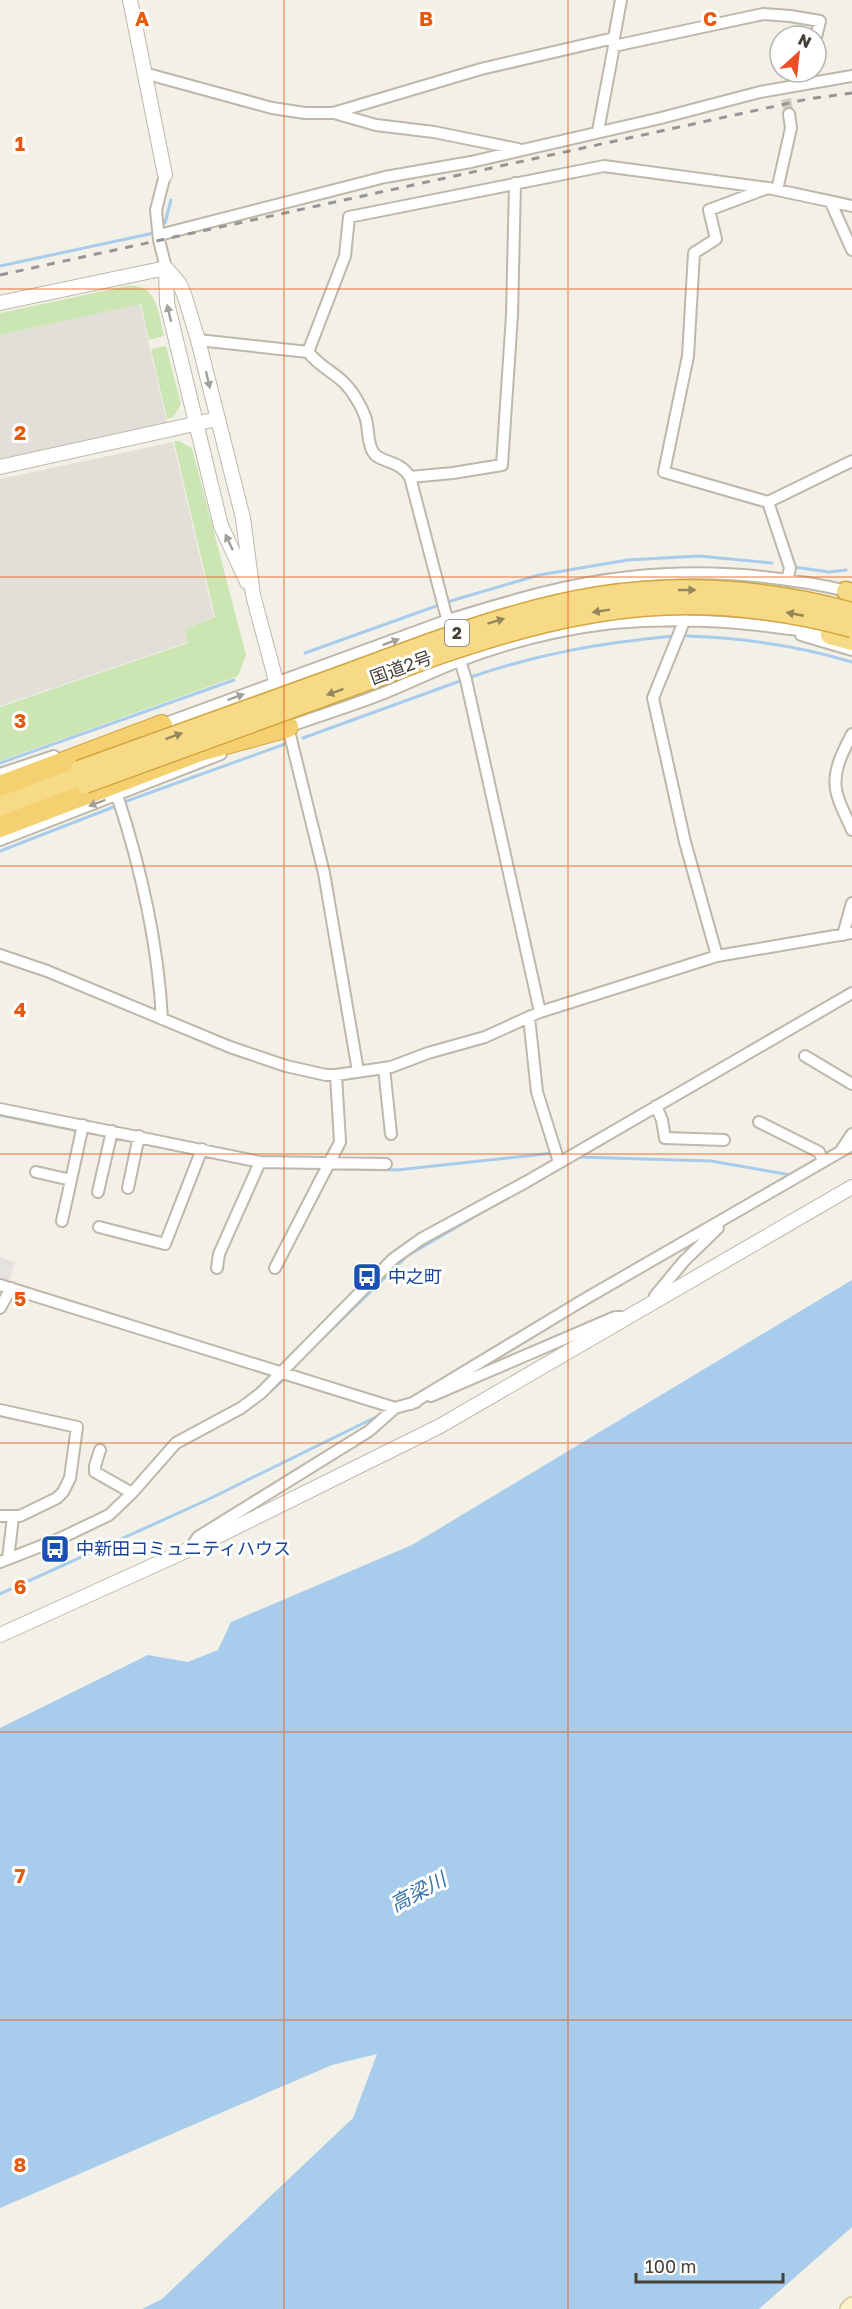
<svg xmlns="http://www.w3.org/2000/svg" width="852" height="2309" viewBox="0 0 852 2309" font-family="'Golos Text','Noto Sans JP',sans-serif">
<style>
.industrial{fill:#e2dfd9}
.green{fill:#cbe5b3}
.parking{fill:#e4e3df}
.water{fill:#a8ccec}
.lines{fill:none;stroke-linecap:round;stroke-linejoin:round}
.stream{stroke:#a8ccec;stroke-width:3}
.minor-tunnel{stroke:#d0cdc5;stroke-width:10;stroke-dasharray:10 5;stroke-linecap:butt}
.minor-casing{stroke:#beb8ab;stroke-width:14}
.tertiary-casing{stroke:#beb8ab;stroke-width:16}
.secondary-casing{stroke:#d0c59a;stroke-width:18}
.trunk-casing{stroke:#d4a641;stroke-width:21}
.motorway-casing{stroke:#d4a641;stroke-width:22}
.minor{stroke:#fff;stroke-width:10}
.tertiary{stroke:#fff;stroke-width:14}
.secondary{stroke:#fbf2ca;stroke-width:15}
.trunk{stroke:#f6da86;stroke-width:18}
.motorway{stroke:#f5d071;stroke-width:20}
.rail{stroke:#969696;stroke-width:3;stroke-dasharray:8 8;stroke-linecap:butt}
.trunk-bridge-casing{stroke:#d4a641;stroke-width:21;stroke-linecap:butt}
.trunk-bridge{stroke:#f6da86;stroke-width:18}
.oneway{fill:#a2a09b}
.oneway2{fill:#95865b}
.grid{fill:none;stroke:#e8590c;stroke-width:1.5;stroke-opacity:0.55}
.labels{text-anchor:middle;stroke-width:6;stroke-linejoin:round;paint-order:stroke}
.shield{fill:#fff;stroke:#7e7a73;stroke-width:1.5}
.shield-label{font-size:16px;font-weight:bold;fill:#464137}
.street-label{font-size:18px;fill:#464137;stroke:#fff}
.transit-label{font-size:18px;fill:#164399;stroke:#fff;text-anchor:start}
.water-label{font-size:20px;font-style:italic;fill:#3773ab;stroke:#fff}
.grid-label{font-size:20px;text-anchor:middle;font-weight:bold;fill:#e8590c;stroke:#fff;stroke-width:6;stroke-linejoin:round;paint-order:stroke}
</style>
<rect width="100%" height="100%" fill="#f3f0e8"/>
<!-- industrial -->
<path class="industrial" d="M140,304L167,423L0,460V335Z
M173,442L214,617L185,629L188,642L0,706V479Z"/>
<!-- green -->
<path class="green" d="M127,286C158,283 158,313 164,336L149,340L141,304L0,335V313Z
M166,346L181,404L173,417L167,419L151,349Z
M174,441H179L192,448L246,655L238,676L0,761V707L188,643L185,629L215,617Z"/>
<!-- parking -->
<path class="parking" d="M0,1257L15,1262L8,1285L0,1283Z"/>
<!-- water -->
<path class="water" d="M852,1280V2227L759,2309H142L162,2299L353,2118L377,2054L332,2065L0,2208V1728L148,1655L188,1662L218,1650L231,1622L412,1545Z"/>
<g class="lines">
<!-- stream -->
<path class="stream" d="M165,223L171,200
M0,266L154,233
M794,567L829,572L846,570
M447,602L539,575L628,560L699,556L772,563
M687,636C745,638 796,645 852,662
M305,653L439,605
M471,677C541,653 601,643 674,636
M303,738L460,681
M0,763L234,680
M124,802L288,743
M0,851L116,806
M0,1115L79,1131
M577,1157L711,1161L791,1175
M262,1167L397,1170L553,1153
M326,1335L407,1256L503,1200
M268,1393L282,1381
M0,1594L207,1500L380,1415"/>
<!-- minor-tunnel -->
<path class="minor-tunnel" d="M786,99L789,114"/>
<!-- minor casing -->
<g class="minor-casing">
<path id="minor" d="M144,73L272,108L305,113H333L481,69L614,38L621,0
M804,84L807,72
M334,113L376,125L434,132L518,149
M598,131L614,46L763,14L790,16L820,21L816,37
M165,175L156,210L159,240L166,268
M765,189L709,210L716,239L694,253L688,356L664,472L768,502
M777,190L791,128L789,114
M831,203L852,250
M159,235L385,177L471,162L661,118L760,92L852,76
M198,340L308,352
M410,477L453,473L502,465L512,315L515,183
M787,580L790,568L768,502L852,461
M685,619L653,698L685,842L717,956
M801,635L852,650
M158,726L448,620C507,602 568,583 630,577C703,569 780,575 852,592
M288,727L324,873L358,1071
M285,728C318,716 351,706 384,693C409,683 433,671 459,661C508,642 561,629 613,623C690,616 755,623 830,635L831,632
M852,734C843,751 831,773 837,794C840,806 847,818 852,830
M0,774L54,756
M117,795C141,868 158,942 162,1019
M0,840L221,754
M843,935L852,903
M0,955L47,971L230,1047L286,1066L326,1075H336L391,1067L428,1053L485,1037L540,1012L717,956L852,933
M540,1012L466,680L445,611L410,477C399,459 379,463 373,452C367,443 369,427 365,416C363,411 360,405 357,400C342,373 325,373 308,352L345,256L349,217L604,166L768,188L852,206
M529,1017L537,1092L559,1162
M805,1056L852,1084
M384,1068L391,1134
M656,1106L662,1120L665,1138L724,1140
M0,1109L260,1162L386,1164
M759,1122L819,1152L823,1161
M842,1149L852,1134
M36,1172L71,1180
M128,1188L139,1136
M98,1192L112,1131
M62,1221L83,1125
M99,1227L165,1244L202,1149
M217,1268L219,1254L260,1162
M275,1268L340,1142L336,1075
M0,1285L395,1408
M656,1300L655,1296L684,1261L718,1228
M0,1308L11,1288
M431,1396L615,1317H624
M411,1404L585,1299L852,1145
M0,1410L77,1427L70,1478L63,1492L57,1498L20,1516H0
M100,1450L95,1466V1472L132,1493
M190,1549L198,1537L369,1431L395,1408L416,1402
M8,1559L13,1517
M0,1562L59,1539L109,1515L132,1493L176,1443L241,1408L261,1393L393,1259L421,1239L526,1182L852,993"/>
</g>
<!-- tertiary casing -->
<g class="tertiary-casing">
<path id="tertiary" d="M130,0L165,175
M166,268L179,283L184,294L198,340L243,518L253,595L283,707
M166,268L167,303L221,526L247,582
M0,303L166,268
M0,467L217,419
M0,1635L212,1539L440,1426L852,1187"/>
</g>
<!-- secondary casing -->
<g class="secondary-casing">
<path id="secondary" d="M848,2309L852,2305"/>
</g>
<!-- trunk casing -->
<g class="trunk-casing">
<path id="trunk" d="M846,591L852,593
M830,635L852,641
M0,799L79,770
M0,814L85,784"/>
</g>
<!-- motorway casing -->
<g class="motorway-casing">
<path id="motorway" d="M0,786L162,725
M0,827L200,751L288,727"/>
</g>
<!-- minor -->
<use href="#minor" class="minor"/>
<!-- tertiary -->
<use href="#tertiary" class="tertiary"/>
<!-- secondary -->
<use href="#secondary" class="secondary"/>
<!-- trunk -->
<use href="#trunk" class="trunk"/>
<!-- motorway -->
<use href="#motorway" class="motorway"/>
<!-- rail -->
<path class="rail" d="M0,275L808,99L852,93"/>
<!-- trunk-bridge casing -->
<g class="trunk-bridge-casing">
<path id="trunk-bridge" d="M79,770C166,739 253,707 340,676C425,645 510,610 600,596C684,583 770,590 852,612
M85,784L441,654C587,604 700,587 852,628"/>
</g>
<!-- trunk-bridge -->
<use href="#trunk-bridge" class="trunk-bridge"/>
</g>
<!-- one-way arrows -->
<defs><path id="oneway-solid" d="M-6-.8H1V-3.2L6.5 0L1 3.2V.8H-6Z" transform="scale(1.5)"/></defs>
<g class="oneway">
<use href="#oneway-solid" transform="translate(169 313) rotate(-103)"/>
<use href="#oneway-solid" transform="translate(208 380) rotate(77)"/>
<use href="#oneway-solid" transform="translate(229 542) rotate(-115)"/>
<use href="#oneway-solid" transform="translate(391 642) rotate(-20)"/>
<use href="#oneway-solid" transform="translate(236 697) rotate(-20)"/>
<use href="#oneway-solid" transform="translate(97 803) rotate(159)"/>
</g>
<g class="oneway2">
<use href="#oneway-solid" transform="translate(687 590)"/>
<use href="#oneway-solid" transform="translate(601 611) rotate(171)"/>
<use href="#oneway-solid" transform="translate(795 614) rotate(-169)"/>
<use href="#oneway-solid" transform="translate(496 621) rotate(-17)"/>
<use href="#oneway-solid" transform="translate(335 692) rotate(160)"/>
<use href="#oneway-solid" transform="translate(174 736) rotate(-20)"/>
</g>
<!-- grid -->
<path class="grid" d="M284,0V2309M568,0V2309M0,289H852M0,577H852M0,866H852M0,1154H852M0,1443H852M0,1732H852M0,2020H852"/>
<!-- icons -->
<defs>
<g id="bus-square" transform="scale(1.5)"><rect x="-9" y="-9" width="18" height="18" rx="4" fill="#1a4fb4" stroke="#fff"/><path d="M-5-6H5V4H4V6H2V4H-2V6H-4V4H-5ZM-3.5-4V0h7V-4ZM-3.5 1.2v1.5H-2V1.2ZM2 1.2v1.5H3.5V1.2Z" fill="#fff"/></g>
</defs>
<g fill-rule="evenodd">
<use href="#bus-square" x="367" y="1277"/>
<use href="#bus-square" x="55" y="1549"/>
</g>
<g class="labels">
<!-- shield labels -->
<rect class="shield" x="445" y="620" width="24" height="26" rx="4.5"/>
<g class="shield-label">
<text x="457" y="639">2</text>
</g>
<!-- street labels -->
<g class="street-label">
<text transform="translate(401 668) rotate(-20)" y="6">国道2号</text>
</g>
<!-- transit labels -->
<g class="transit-label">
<text x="388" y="1283">中之町</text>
<text x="76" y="1555">中新田コミュニティハウス</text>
</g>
<!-- water labels -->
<g class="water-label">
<text transform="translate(418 1892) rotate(-28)" y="7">高梁川</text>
</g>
</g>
<g class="grid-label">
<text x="142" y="26">A</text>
<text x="426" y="26">B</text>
<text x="710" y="26">C</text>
<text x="20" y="151">1</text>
<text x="20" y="440">2</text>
<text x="20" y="728">3</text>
<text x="20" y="1017">4</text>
<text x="20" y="1306">5</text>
<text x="20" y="1594">6</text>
<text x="20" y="1883">7</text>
<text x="20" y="2172">8</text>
</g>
<!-- north arrow -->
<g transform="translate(798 54) rotate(27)"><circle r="28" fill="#ffffff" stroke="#b5b3af" stroke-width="1.5"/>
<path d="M0-4.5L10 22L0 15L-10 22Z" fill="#ec4f25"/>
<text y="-9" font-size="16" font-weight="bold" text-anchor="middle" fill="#464137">N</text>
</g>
<!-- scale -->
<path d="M636 2273v9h147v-9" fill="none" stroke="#464137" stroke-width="3"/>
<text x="645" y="2273" font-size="18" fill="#464137" stroke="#ffffff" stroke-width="4.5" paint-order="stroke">100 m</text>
</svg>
